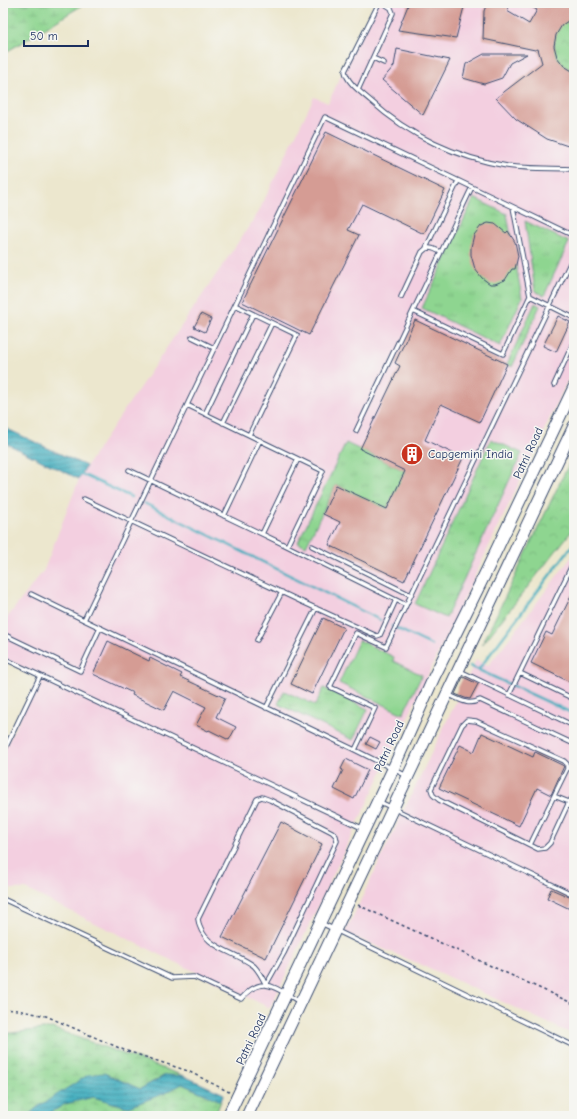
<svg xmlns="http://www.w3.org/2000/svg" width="577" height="1119" viewBox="0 0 577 1119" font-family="'Comic Neue',sans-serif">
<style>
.built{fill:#f3cfe0}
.grass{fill:url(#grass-tufts);stroke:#548277}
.wetland{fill:url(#wetland-marsh);stroke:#548277}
.park{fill:url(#park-crowns);stroke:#548277}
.garden{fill:#8ed590;stroke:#548277}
.water{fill:url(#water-rules);stroke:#2e6e8e}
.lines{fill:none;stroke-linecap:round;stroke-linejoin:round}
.stream{stroke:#40adbe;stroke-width:2.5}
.building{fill:#d59c94}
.lane-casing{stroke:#3a4b6f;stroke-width:5.5}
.secondary-casing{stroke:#3a4b6f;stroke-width:13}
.path{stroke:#3a4b6f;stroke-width:1.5;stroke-dasharray:3 3;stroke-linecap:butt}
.lane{stroke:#fff;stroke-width:3.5}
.secondary{stroke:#fff;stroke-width:11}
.labels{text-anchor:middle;stroke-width:3;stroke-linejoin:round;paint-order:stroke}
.street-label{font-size:12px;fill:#1b2f5e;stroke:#f6f6f2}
.poi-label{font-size:12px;fill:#1b2f5e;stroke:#f6f6f2;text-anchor:start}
</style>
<defs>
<pattern id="grass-tufts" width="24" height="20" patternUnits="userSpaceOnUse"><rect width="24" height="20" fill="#8ed590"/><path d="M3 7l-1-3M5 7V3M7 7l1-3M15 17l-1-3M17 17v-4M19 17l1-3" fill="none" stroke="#7ab77f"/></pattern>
<pattern id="wetland-marsh" width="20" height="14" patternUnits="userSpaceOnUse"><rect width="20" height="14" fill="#8ed590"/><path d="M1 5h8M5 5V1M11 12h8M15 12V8" fill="none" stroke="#7ab77f"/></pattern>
<pattern id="park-crowns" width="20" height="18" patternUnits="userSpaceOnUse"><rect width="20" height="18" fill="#8ed590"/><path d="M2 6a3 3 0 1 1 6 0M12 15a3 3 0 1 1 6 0" fill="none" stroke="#7ab77f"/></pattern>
<pattern id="water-rules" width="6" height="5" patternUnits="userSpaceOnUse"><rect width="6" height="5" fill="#40adbe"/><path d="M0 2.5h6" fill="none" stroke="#358d9e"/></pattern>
</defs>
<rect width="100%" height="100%" fill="#f6f6f2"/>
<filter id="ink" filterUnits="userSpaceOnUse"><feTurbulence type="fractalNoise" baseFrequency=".025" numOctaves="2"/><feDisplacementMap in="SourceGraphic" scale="8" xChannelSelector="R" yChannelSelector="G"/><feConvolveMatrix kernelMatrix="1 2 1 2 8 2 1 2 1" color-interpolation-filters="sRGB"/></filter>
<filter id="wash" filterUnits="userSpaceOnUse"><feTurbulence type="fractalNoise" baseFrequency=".012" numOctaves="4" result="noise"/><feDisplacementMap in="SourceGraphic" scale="16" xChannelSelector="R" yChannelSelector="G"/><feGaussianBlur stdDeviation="0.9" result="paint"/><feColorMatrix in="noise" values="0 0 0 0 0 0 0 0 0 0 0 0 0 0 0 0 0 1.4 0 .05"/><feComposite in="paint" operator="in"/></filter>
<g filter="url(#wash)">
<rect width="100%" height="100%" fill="#ece7ce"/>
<!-- built -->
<path class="built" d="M375,3H574V367L270,1008L25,889H3V753L40,676L3,658V623L44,570L81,474L258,213L314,97L328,103Z
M574,554V1035L429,968L345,933L476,660L488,666Z"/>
<!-- grass -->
<path class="grass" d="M474,198L507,214L522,298L500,346L422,308Z
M525,221L569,242L544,296L535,291Z
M535,303L540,306L512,367L507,364Z
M491,439L522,453L446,618L415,604Z
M346,443L405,471L387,509L336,485L306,546L298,542Z
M324,688L368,709L353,740L278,704L284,691L315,705Z"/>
<!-- wetland -->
<path class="wetland" d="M3,3H86L3,54Z
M52,1028L184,1076L165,1075L140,1089L104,1073L39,1106L27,1116H3V1034Z
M182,1084L221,1101L215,1116H45L65,1104L93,1097L128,1107L163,1094Z"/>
<!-- park -->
<path class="park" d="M574,17V72C567,68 562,65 558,58C549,44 557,21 574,17Z
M574,453V528L482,645Z"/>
<!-- garden -->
<path class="garden" d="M359,640L394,657L393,661L422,675L403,714L339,683Z"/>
<!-- water -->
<path class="water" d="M3,427L86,466L79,479L3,442Z
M104,1073L140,1089L166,1075L184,1076L224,1094L221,1101L182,1084L163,1094L128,1107L93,1097L65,1104L45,1116H27L39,1106L88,1075Z"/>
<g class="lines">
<!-- stream -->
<path class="stream" d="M79,473L131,497
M144,503L380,620
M392,626L431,645
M470,666L574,714
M479,669L574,543"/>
</g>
<g id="blocks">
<!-- building -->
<path class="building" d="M409,3L442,4L443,3H465L456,38L398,30Z
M487,3H511L507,11L529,24L537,10L524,3H574V17L562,25L556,35L554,46L557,57L564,66L574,72V144L568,146L547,139L516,119L496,98L542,63L538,49L535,50L483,39L484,11Z
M397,49L450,60L423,115L382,80L394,66Z
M484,54H527L510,63L502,78L484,84L463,78L466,64Z
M326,132L445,190L424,234L362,204L348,230L359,235L309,335L242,302Z
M488,223L495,224L506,233L508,231L515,242L518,256L515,269H512L505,280L495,284H490L482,278L475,269L471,255V247L474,235L481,226Z
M201,314L211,319L205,332L194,327Z
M558,316L570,322L556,352L543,346Z
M415,320L507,364L480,422L441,404L425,440L463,458L404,581L329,545L340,522L323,514L336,485L387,509L405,471L360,449L400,366L395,363Z
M574,590V684L531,663L546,632L552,635Z
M323,618L344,628L312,694L291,684Z
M108,641L149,661L150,658L182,674L180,677L225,698L216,717L236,727L229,740L209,730L208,731L196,725L206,707L174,691L164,710L132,695L133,693L93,674Z
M463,677L478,684L470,699L465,698L455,694Z
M482,733L533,757L535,752L564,766L551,795L537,788L519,826L439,788L460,745L474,752Z
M370,737L380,742L376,749L366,744Z
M346,759L368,770L354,799L334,789L343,770L341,769Z
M281,822L322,844L266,958L222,937Z
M551,889L574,899L570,909L547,898Z"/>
</g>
</g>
<g filter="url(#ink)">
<use href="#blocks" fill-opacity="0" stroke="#3a4b6f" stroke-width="1"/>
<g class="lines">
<!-- lane casing -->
<g class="lane-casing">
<path id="lane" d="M379,3L345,71C347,83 362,93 371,101C408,135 457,158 507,166C529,169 552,168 574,169
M373,58L384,63
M358,90L393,13L391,8L383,3
M513,207L530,296L574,318
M426,248L458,181
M401,297L422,252C429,245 433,249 441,252
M235,305L297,335L249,435
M413,311L472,187
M192,337L214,348
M554,385L574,341
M205,414L253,314
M223,423L272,323
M356,431L413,311L503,354L530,296
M129,470L287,546L323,471L187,405
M84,499L300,601L377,636L380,635L396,600L287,546
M224,516L260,440
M262,534L298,459
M312,546L411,595L574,255
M31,594L84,620
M396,600L406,605
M3,634L80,671L100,628
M257,640L282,592
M3,658L364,829
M460,671L574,726
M520,673L574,699
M449,695C461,700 467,706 480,700L574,744
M509,695L574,561
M266,708L316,608
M355,750L84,620L325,117L572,235L574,239
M3,753L40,676
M407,776L355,750L375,708L330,687L356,633L386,647L411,595
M554,796L569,802
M262,797L270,800L332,832L336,836L337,841L284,953L266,985C263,979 259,971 254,966C235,951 201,948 198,919L257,799Z
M380,802L574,895
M530,845L567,769V764L564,761L476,721L467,720L462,725L431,789L433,795L439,800L530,845L538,849L545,848L550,843L569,802L574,796
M3,899L172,978L194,977L241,999C263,973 276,989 300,1002
M321,923L574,1046"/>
</g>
<!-- secondary casing -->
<g class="secondary-casing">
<path id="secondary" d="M228,1116L393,769L434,677L485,574L574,387
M247,1116L574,426"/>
</g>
<!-- path -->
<path class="path" d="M358,905L574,1004
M3,1009L17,1010L46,1016L124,1050L188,1071L229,1092"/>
<!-- lane -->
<use href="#lane" class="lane"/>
<!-- secondary -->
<use href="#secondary" class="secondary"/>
</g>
</g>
<!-- icons -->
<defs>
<g id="building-disc" transform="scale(1.15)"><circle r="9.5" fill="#c8321e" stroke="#f6f6f2"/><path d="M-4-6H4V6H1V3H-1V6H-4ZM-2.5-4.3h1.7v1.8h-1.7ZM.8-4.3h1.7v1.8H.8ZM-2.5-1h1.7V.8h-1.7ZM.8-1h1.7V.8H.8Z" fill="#fff"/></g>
</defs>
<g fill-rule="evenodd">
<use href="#building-disc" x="412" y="454"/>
</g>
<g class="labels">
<!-- street labels -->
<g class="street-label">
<text transform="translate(528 453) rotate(-65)" y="4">Patni Road</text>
<text transform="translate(389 746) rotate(-65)" y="4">Patni Road</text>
<text transform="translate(251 1039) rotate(-65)" y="4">Patni Road</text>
</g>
<!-- poi labels -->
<g class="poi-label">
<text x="428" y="458">Capgemini India</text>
</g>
</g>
<!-- margin -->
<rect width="577" height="1119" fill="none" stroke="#f6f6f2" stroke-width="16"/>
<!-- scale -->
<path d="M24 40v6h64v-6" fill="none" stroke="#1b2f5e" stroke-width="2"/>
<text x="30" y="40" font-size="12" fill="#1b2f5e" stroke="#f6f6f2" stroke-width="3" paint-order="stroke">50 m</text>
</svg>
